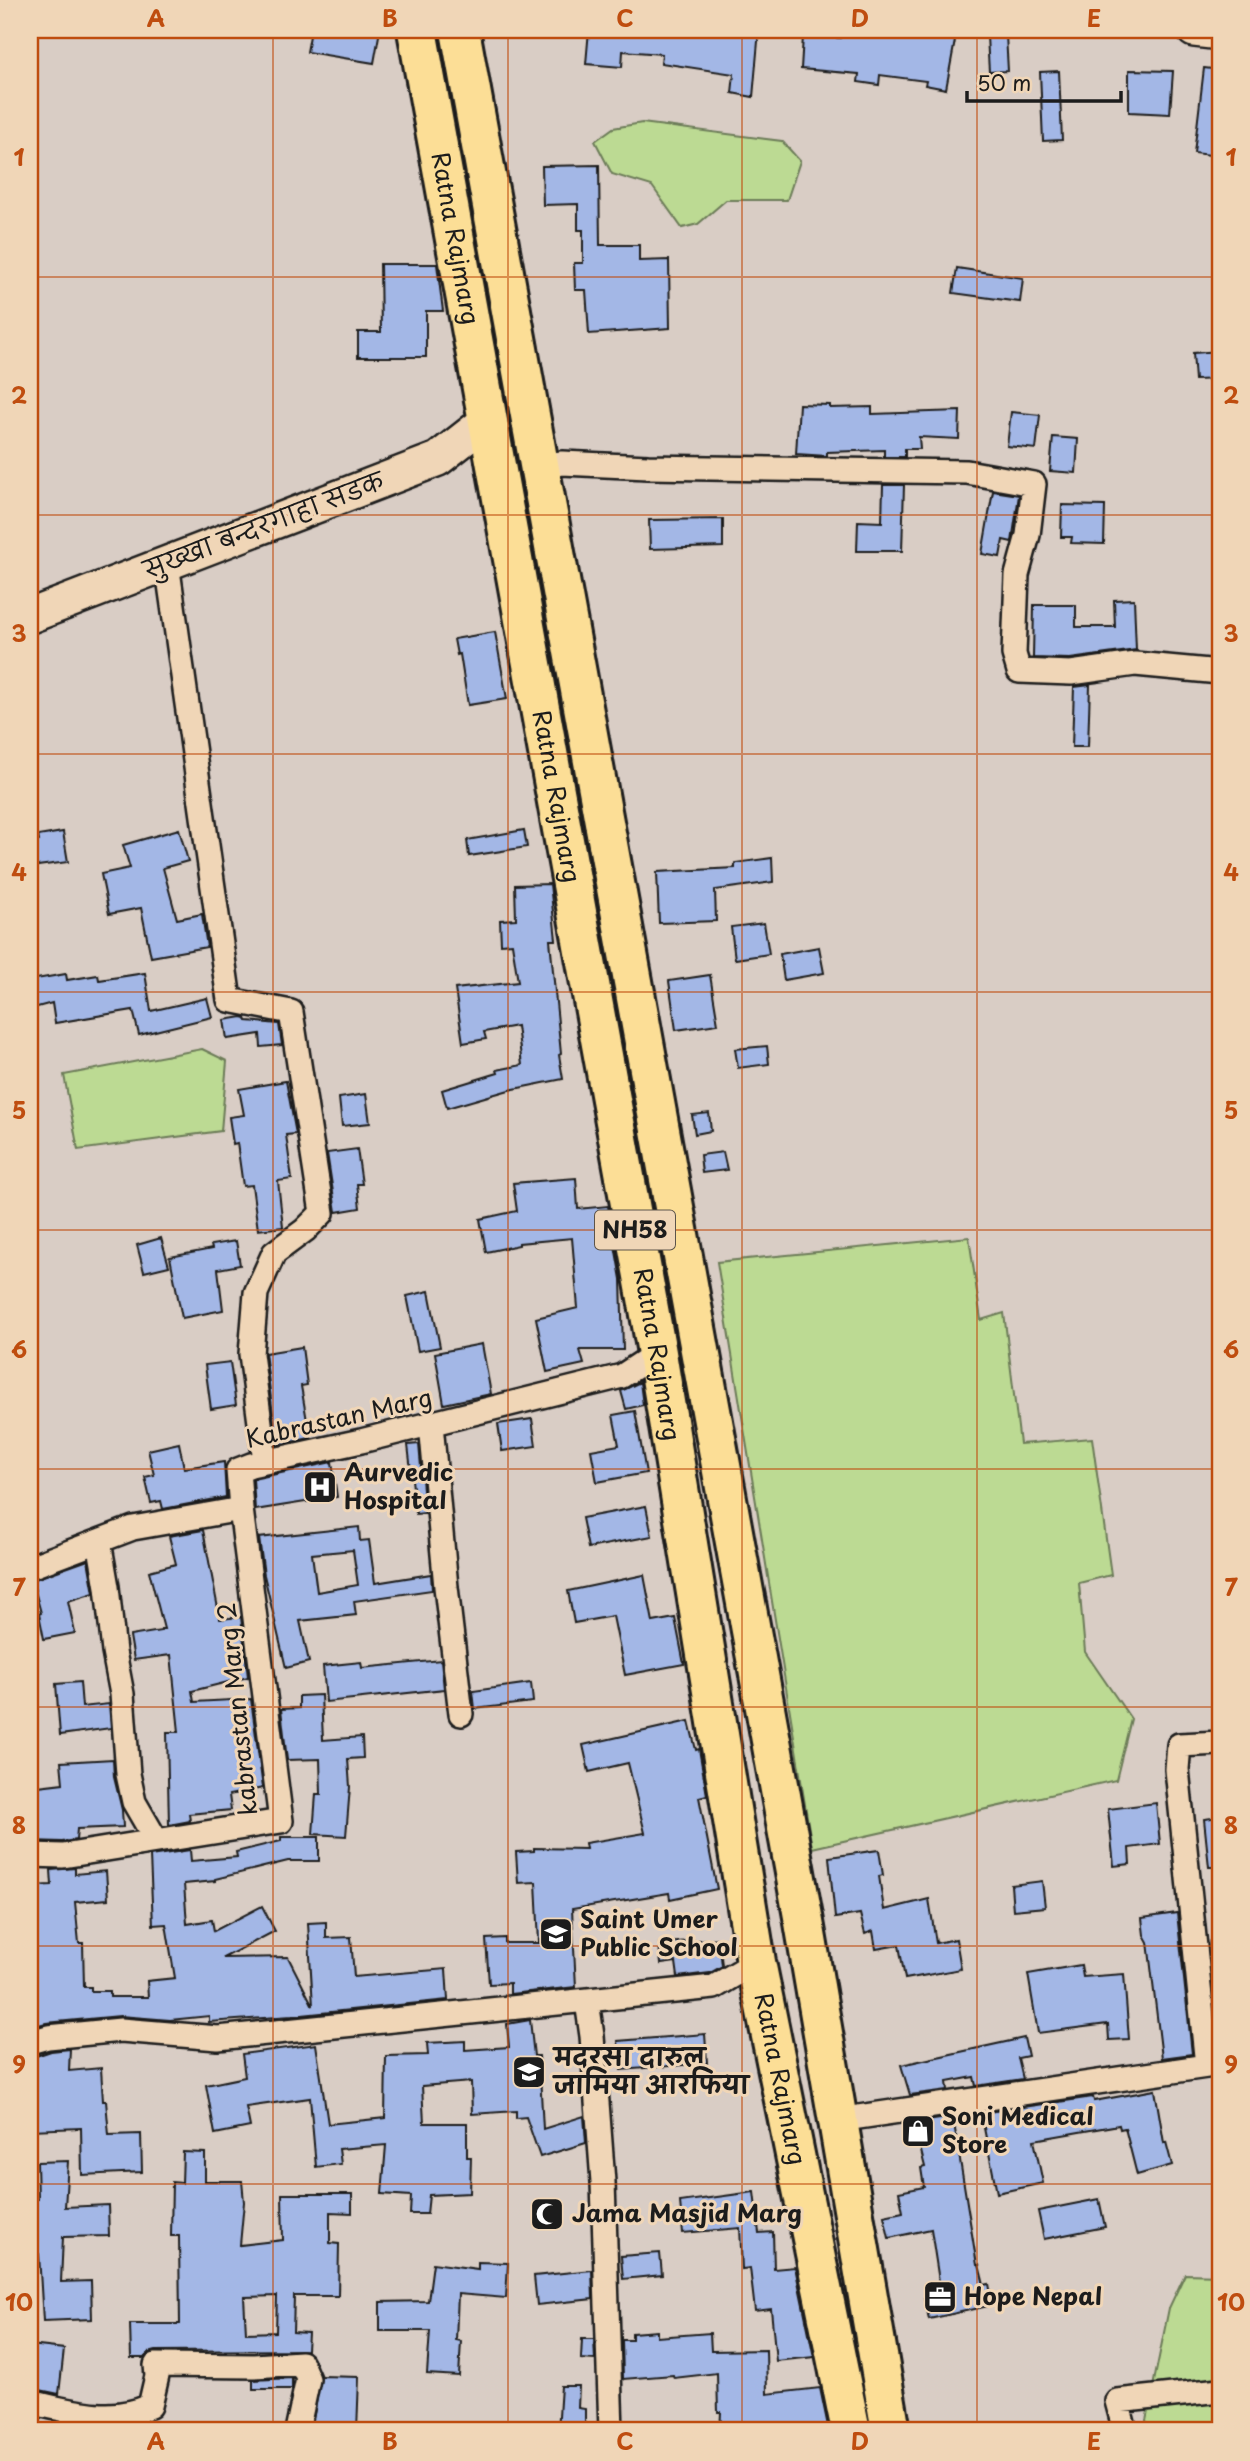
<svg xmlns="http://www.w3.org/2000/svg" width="1250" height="2461" viewBox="0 0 1250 2461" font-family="'Playpen Sans','Playpen Sans Deva',sans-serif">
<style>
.green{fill:#bcda93;stroke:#6c7b58;stroke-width:2}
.building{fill:#a3b7e6;stroke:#1c1c1c;stroke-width:2;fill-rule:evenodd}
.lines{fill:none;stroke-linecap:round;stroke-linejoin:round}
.street-casing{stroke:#1c1c1c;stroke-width:28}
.secondary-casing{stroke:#1c1c1c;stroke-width:38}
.highway-casing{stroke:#1c1c1c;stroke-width:44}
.street{stroke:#f0d6b7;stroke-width:23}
.secondary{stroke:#f0d6b7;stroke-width:33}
.highway{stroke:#fcde96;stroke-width:38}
.grid{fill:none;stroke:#bf4d0f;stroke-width:2;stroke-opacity:0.55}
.labels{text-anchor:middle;stroke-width:6;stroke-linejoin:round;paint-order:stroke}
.shield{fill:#f0d6b7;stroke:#5c544a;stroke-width:2}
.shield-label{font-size:23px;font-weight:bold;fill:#1c1c1c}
.street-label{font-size:24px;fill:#1c1c1c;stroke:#f0d6b7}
.poi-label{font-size:24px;font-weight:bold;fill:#1c1c1c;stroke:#f0d6b7;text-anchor:start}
.neatline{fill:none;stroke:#bf4d0f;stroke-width:2.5}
.grid-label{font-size:23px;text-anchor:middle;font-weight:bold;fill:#bf4d0f}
</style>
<rect width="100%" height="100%" fill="#d9cdc5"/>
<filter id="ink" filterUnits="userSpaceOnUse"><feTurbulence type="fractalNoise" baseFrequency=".0143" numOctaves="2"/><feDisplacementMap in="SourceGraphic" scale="14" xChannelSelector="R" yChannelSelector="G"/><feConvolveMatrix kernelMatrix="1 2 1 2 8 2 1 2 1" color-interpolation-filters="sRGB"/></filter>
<g filter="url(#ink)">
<!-- green -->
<path class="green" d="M642,123L782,141L800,161L787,200H726L698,224L682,228L652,186L612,174L595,141L613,128Z
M202,1049L227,1061L221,1131L78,1150L64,1075Z
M969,1237L981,1320L1004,1313L1020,1444L1092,1438L1111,1575L1079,1583L1085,1652L1131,1719L1116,1780L812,1848L717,1262Z
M1185,2274L1220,2275V2431H1149L1146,2421L1169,2308Z"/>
<!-- building -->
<path class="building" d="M311,30H380L374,63L307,52Z
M589,30H759L753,97L732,93L734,74L661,63L662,54L623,51L622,67L586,64Z
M842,30H957L946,89L925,85L926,81L880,75L879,85L858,82L859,74L801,69L803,36L841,38Z
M1006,35L1008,71L989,72L987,36Z
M1204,68L1220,70L1219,156L1194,153Z
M1129,70L1173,71L1170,114L1129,112Z
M1059,71L1062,140L1043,141L1040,72Z
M599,165L600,245H639V261L669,260L670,328L589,334L586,290H575L574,263H583V230H578V204L543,205L542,166Z
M380,264H437L443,311H426V357H358V332H381Z
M957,268L1023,278L1020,302L953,293Z
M1220,351V379L1195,380L1193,353Z
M799,404L830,405V408L872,407V414L960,411L959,439L919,437L920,449H905V457H884V450L827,452V456L796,454Z
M1011,412L1040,415L1036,449L1007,446Z
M1053,437L1078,439L1076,473L1050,471Z
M883,485H904L902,551H857L858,521L882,522Z
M993,491L1019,495L1012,542L1003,540L1000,557L982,554Z
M1062,505L1105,506L1104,544L1071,543L1072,537H1061Z
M723,519V547L650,549L649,520Z
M1134,599L1136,650L1070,659L1033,658L1034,605H1076V627H1115L1114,600Z
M495,632L507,699L468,705L460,654L457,655L454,639Z
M1090,685L1088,747H1072L1074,687Z
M179,829L188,861L163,868L177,919L202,914L207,947L151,957L141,908L109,914L101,874L130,868L123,845Z
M524,830L527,847L469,856L467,840Z
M63,832L68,862L30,867V842L39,841L38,836Z
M772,858L773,882L715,890L716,921L659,923L657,872L735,868V863Z
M550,884L556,940H550L561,1054L559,1055L563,1079L509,1090L447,1108L442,1090L498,1073L497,1070L522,1065L517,1026L484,1032L486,1039L463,1043L455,989L518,982L512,943L501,944L500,920L516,919L515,885Z
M764,923L769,954L735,959L731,927Z
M819,947L824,973L784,980L780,954Z
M145,973L151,1011L207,998L212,1017L139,1035L133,1010L55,1023L52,1003L30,1009V980L66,974L67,980L98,975L99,980Z
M710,975L718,1024L676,1030L669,981Z
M242,1017L246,1018L247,1021L279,1024L282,1045L261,1047L260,1034L227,1039L224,1020Z
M767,1046L769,1064L738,1068L735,1049Z
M286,1081L296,1134L286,1135L292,1179L278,1181L283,1227L258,1230L252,1185L243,1186L237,1143L233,1144L229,1117L244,1115L239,1089Z
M366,1094L370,1123L342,1126L339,1098Z
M709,1113L711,1131L695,1134L692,1115Z
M357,1149L362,1184H357L360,1208L336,1212L327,1153Z
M723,1152L727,1170L702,1173L700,1155Z
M576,1178L578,1209L608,1206L621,1279L623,1350H580L584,1364L547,1372L536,1318L578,1308L572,1238L519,1243V1245L486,1252L480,1219L517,1211L513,1183Z
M161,1238L169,1266L144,1272L137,1245Z
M236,1241L240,1265L218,1269L223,1310L182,1318L170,1257L212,1249L211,1245Z
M429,1291L440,1347L418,1351L407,1296Z
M482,1344L491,1394L444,1404L435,1353Z
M302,1347L307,1385L301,1386L310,1438L277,1445L265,1353Z
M230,1362L236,1405L211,1409L205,1365Z
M640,1382L643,1405L626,1409L621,1391Z
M635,1411L646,1473L597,1482L591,1450L619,1445L613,1415Z
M532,1419L536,1446L502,1451L498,1424Z
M179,1443L184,1468L224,1462L226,1497L163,1509L161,1501L151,1503L145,1477L154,1475L148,1450Z
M419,1444L425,1513L416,1514L408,1445Z
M332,1462L337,1497L255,1510L253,1479Z
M646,1506L652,1536L588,1548L582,1518Z
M359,1527L360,1541L369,1540L375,1583L431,1574L432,1590L354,1601L356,1615L300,1621L309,1662L286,1668L264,1575L259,1538ZM353,1550L358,1585L317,1592L312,1554Z
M203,1530L220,1619L241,1617L248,1677L192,1691L194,1702L251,1699L263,1788L229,1795L231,1810L189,1814L190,1821L169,1825L167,1732H179L171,1655L134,1660L130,1636L161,1631V1629H164L149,1571L176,1564L169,1536Z
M88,1560L94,1593L68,1601L75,1633L44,1639L39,1614L41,1613L32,1580Z
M644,1575L653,1622L675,1618L684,1664L625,1675L613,1616L574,1623L568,1591Z
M441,1660L444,1689L326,1702L323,1666L361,1662L362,1668Z
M80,1682L82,1707L109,1704L111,1728L60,1735L56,1684Z
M531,1683L533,1702L475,1709L473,1691Z
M321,1695L323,1740L362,1737L363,1758L348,1759L350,1787L346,1836L313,1834L316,1794H321L320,1759L287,1760L281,1709L299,1708V1696Z
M689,1721L696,1750L699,1749L707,1795L699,1797L717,1889L670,1899L669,1893L572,1909L576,1987L510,1994V1983L489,1984L486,1939L505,1938V1943H539L536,1882L518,1883L516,1852L534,1851V1848L586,1849L585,1843L645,1833L628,1763L589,1772L583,1745Z
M113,1759L114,1777L122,1810L123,1827L77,1829L76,1840L62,1842L30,1841V1787L63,1783L61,1762Z
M1156,1803L1160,1844L1129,1848L1130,1864L1114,1866L1108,1809Z
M1220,1817V1867H1209L1204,1819Z
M281,1837H319V1861H288L215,1879V1881L184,1884L187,1924L212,1920L214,1931L262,1906L275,1931L223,1958L288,1957L313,2006L308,1923L326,1922V1938L351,1937L354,1977L446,1969L448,2000L292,2016L209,2022V2016L170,2020L120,2016L46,2023L31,2027L30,1886L52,1885L51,1870L75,1868V1874L106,1871L108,1899L75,1902L79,1943H83L84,1987H91V1991H110V1997H148L147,1981L175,1978L166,1924L153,1925L150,1856L190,1850L191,1861L237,1857L236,1852L281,1841Z
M879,1850L883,1875L879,1876L884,1910L929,1899L936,1943L956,1939L961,1969L905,1979L899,1945L876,1949L873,1931L865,1934L860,1914L835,1918L829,1857Z
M1042,1881L1045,1907L1013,1910L1011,1885Z
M1177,1913L1192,2054L1162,2058L1148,1942L1144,1935L1142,1918Z
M719,1938L722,1966L710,1973L678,1977L676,1962L661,1964L659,1944Z
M1081,1965L1083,1977L1124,1974L1129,2039L1109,2040L1108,2024L1038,2033L1028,1974Z
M1220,1978V2017L1216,2018L1212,1979Z
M530,2020L534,2056H539L543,2129L584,2116L586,2143L540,2157L526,2117L516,2118V2111L472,2114L471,2082L422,2086L424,2123H467V2157H471L470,2193L429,2195L427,2214H410L411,2196L382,2194L386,2145L339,2149L341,2164L316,2167L310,2098L246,2107L250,2127L215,2134L206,2085L245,2077L242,2054L316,2044L328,2124L385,2118L386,2056L428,2055L427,2043L465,2041V2050L509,2047L507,2024Z
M705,2034L707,2063L621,2070L618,2041Z
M1024,2038L1028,2056L1018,2058L1023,2079L976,2086L974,2077L947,2082L948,2090L910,2095L901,2065Z
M70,2049L69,2071L101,2068L103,2101H106L109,2135L141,2134L142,2172L82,2175L81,2128L30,2130V2058L51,2051Z
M1155,2090L1164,2143L1166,2142L1172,2165L1137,2175L1125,2128L1120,2129L1119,2125L1034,2140L1043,2183L997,2193L981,2113L1093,2097L1094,2101Z
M953,2117L977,2265H979L984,2285L989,2284L993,2305L929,2319L924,2298L941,2294L931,2229L889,2238L884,2216L903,2212L899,2192L924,2187L921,2168L925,2167L914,2123Z
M183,2152L205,2153V2181H242L244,2202L240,2245L283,2240L282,2194H352V2213L330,2212V2243L339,2244L338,2296H294L293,2332L308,2333L307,2350L156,2351L149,2353L144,2358H131L130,2324H180L179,2236H171L172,2182L182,2183ZM277,2296L276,2332L246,2333L244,2297Z
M68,2161L65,2207L108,2205L109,2236L63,2237L61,2282L91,2281L92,2319L43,2321L39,2254H33L36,2199H38L37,2162Z
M754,2192L759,2233L773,2232L774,2269L795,2267L814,2357L776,2361L771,2309L755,2311L750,2268L742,2269L740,2228L683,2233L680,2202Z
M1099,2199L1105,2227L1044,2239L1038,2211Z
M660,2253L662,2275L623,2279L621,2256Z
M478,2262L508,2263L506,2298L458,2294L456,2340L461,2341L459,2376L427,2374L430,2331H380V2302L428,2301L433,2263L478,2269Z
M592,2270L593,2299L537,2305L534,2276Z
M657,2331V2337L710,2333L711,2351L766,2350L767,2394L820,2388L829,2431H720L721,2412H718L717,2373L674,2378L673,2375L623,2379L622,2340H632V2333Z
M582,2339H594L595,2360L581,2359Z
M30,2345L64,2349L59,2394L30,2388Z
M321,2376L359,2377L357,2431H311Z
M292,2378V2389H253V2380Z
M561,2386H579L578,2408L585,2409V2431H558Z"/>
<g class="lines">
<!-- street casing -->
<g class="street-casing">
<path id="street" d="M540,466L562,463L648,467L967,472L1034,484L1028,535L1017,575L1014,654L1019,671L1071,673L1135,664L1220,672
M167,563L229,1000L291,1012L322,1213L305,1230L274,1253L256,1293L251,1354L265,1461
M431,1424L446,1587L461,1714
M99,1541L107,1587L114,1652L122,1694L128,1774L134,1802L156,1840
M30,1567L133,1528L241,1509L238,1470L251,1465L361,1441L622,1376L657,1353
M30,1855L63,1856L281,1821L241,1509
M587,2001L592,2036L603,2182L611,2431
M30,2042L48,2037L121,2030L218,2038L714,1987L756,1962
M838,2120L1207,2066L1177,1769L1179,1745L1220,1743
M30,2402C70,2411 111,2424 150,2406L157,2376L156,2365L254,2366L301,2363L308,2379L297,2431
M1125,2431L1117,2401L1220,2390"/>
</g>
<!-- secondary casing -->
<g class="secondary-casing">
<path id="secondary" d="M1194,30L1220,33
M30,616L438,459L489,419"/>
</g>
<!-- highway casing -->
<g class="highway-casing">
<g id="highway">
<path id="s1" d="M417,30L657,1353L756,1962L851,2431"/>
<path d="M460,30L804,1922L891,2431"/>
</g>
</g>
<!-- street -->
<use href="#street" class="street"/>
<!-- secondary -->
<use href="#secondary" class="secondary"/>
<!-- highway -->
<use href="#highway" class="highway"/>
</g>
</g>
<!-- grid -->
<path class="grid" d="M273,30V2431M508,30V2431M742,30V2431M977,30V2431M30,277H1220M30,515H1220M30,754H1220M30,992H1220M30,1230H1220M30,1469H1220M30,1707H1220M30,1946H1220M30,2184H1220"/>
<!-- icons -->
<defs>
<g id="hospital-square" transform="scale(1.75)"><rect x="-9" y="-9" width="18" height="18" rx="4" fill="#1c1c1c" stroke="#f0d6b7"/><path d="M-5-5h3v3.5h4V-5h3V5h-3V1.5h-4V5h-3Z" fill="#fff"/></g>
<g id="school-square" transform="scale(1.75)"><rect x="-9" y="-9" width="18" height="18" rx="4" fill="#1c1c1c" stroke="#f0d6b7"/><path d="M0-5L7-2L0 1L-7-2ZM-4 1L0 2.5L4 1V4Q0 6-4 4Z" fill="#fff"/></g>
<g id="shop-square" transform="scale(1.75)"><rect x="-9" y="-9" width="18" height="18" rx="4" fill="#1c1c1c" stroke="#f0d6b7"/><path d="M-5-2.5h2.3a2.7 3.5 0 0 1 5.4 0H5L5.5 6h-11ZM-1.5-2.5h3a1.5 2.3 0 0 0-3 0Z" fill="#fff"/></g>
<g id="mosque-square" transform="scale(1.75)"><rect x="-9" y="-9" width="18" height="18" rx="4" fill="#1c1c1c" stroke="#f0d6b7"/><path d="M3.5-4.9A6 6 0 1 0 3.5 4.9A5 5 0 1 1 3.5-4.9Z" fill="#fff"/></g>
<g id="office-square" transform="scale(1.75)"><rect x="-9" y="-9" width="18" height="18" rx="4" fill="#1c1c1c" stroke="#f0d6b7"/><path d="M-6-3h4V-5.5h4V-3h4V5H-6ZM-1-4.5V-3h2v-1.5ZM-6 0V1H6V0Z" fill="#fff"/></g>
</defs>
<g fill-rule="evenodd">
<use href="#hospital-square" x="320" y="1487"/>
<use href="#school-square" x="556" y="1934"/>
<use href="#school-square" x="529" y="2072"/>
<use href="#shop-square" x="918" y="2131"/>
<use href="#mosque-square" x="547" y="2214"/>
<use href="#office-square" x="940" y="2297"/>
</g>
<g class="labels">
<!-- shield labels -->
<rect class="shield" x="595" y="1210.5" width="80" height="39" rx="5"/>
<g class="shield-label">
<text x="635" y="1238">NH58</text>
</g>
<!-- street labels -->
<g class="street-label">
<text dy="8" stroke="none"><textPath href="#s1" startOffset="212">Ratna Rajmarg</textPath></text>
<text transform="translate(264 526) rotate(-21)" y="8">सुख्खा बन्दरगाहा सडक</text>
<text dy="8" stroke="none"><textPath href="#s1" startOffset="779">Ratna Rajmarg</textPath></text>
<text dy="8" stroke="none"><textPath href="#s1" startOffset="1346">Ratna Rajmarg</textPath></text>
<text transform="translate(339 1419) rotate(-13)" y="8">Kabrastan Marg</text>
<text transform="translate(238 1709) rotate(-96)" y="8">kabrastan Marg 2</text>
<text dy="8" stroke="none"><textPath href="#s1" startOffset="2081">Ratna Rajmarg</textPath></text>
</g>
<!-- poi labels -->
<g class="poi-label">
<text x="344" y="1481">Aurvedic<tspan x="344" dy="28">Hospital</tspan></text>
<text x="580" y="1928">Saint Umer<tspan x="580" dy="28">Public School</tspan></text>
<text x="554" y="2066">मदरसा दारुल<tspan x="554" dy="28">जामिया आरफिया</tspan></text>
<text x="942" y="2125">Soni Medical<tspan x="942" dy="28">Store</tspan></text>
<text x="572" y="2222">Jama Masjid Marg</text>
<text x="964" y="2305">Hope Nepal</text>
</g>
</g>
<!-- margin -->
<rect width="1250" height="2461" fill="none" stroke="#f0d6b7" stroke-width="77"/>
<!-- scale -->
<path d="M967 91v10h154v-10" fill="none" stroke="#1c1c1c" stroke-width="3.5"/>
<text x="977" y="91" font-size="21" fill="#1c1c1c" stroke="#f0d6b7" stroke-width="5" paint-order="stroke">50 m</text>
<rect x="38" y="38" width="1174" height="2384" class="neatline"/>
<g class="grid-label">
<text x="156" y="27">A</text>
<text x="390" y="27">B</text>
<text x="625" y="27">C</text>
<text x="860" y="27">D</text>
<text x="1094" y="27">E</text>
<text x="19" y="166">1</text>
<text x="1231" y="166">1</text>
<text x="19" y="404">2</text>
<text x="1231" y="404">2</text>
<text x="19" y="642">3</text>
<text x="1231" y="642">3</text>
<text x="19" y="881">4</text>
<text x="1231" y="881">4</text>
<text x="19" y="1119">5</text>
<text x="1231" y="1119">5</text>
<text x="19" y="1358">6</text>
<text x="1231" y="1358">6</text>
<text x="19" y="1596">7</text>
<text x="1231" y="1596">7</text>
<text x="19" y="1834">8</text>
<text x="1231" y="1834">8</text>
<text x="19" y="2073">9</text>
<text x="1231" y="2073">9</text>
<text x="19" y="2311">10</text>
<text x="1231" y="2311">10</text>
<text x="156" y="2450">A</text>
<text x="390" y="2450">B</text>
<text x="625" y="2450">C</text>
<text x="860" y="2450">D</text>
<text x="1094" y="2450">E</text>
</g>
</svg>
